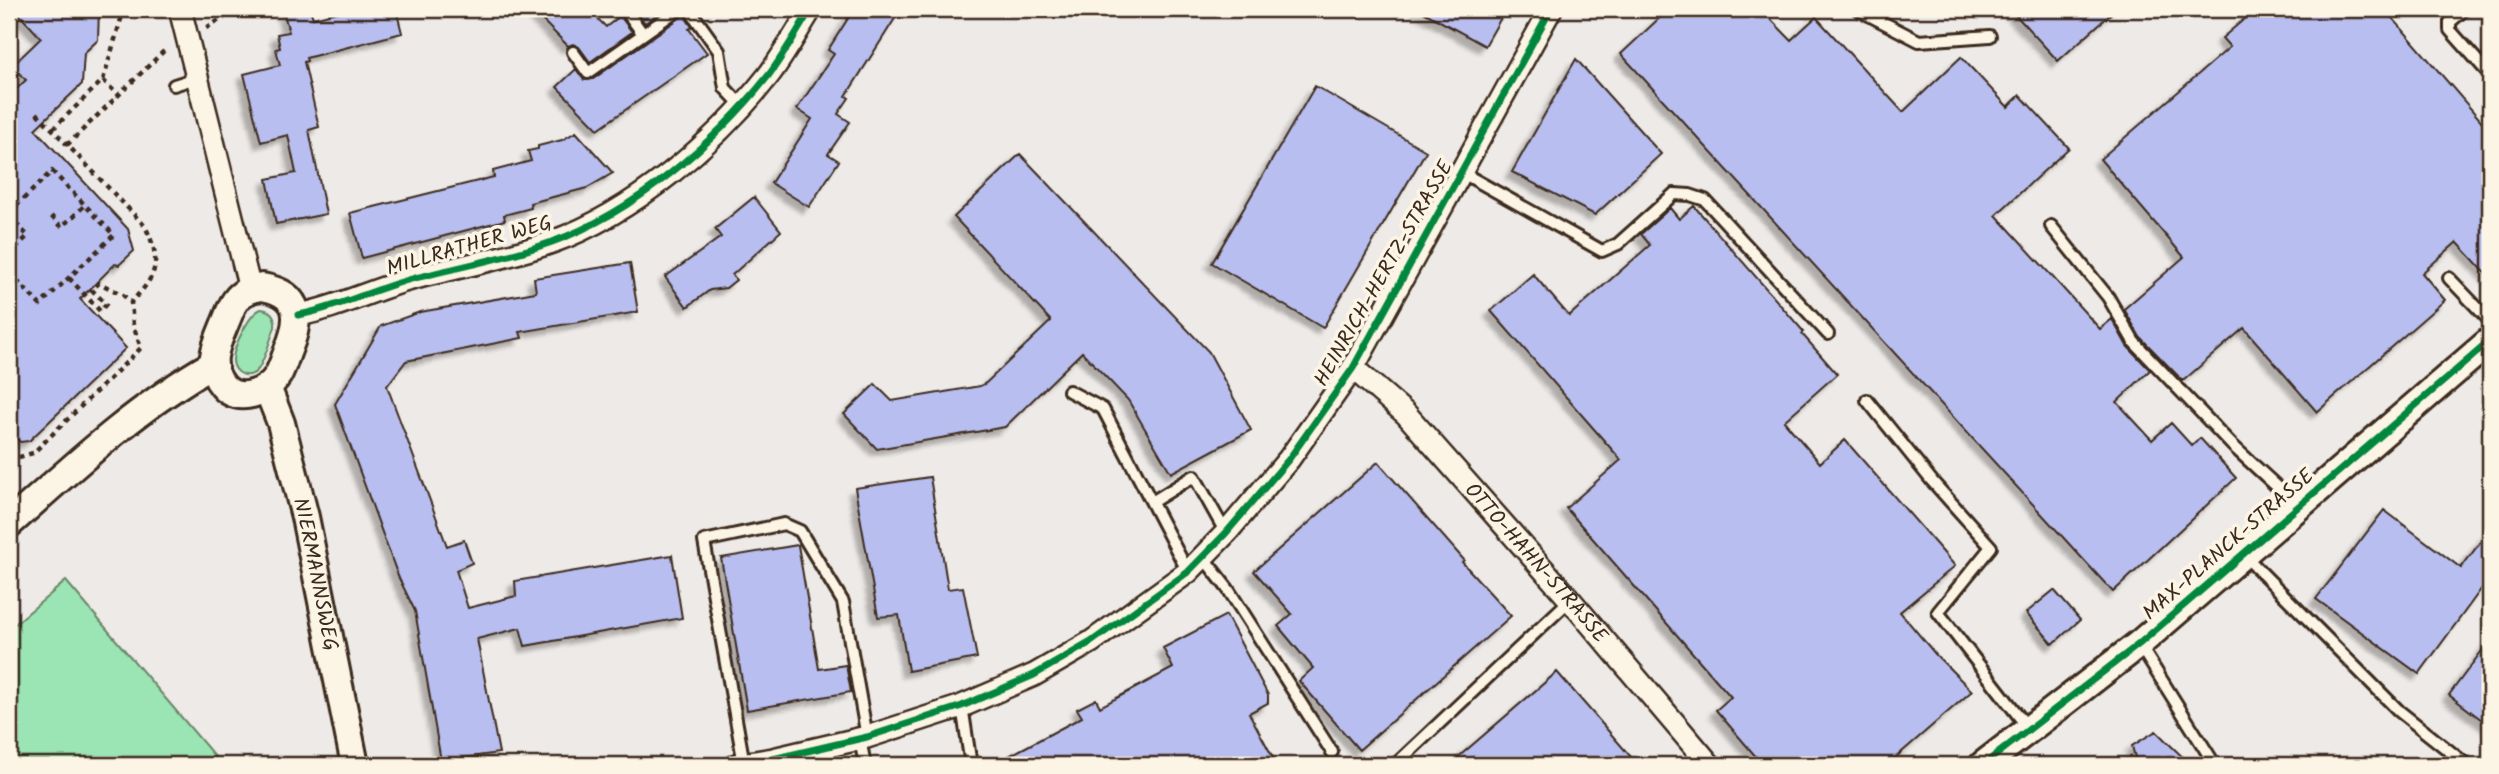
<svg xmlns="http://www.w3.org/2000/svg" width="2499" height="774" viewBox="0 0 2499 774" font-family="Kalam,sans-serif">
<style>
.green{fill:#9be4b3;stroke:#6b8768;stroke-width:2}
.building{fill:#b8bef0;stroke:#3b2a1e;stroke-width:2;filter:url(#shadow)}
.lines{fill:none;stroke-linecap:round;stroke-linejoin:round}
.service-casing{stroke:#3b2a1e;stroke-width:16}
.minor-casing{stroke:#3b2a1e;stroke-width:26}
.tertiary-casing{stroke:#3b2a1e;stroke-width:32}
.path{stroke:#3b2a1e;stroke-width:4.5;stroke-dasharray:5 5;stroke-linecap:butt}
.service{stroke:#fcf5e5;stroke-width:10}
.minor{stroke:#fcf5e5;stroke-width:21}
.tertiary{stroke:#fcf5e5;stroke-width:26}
.cycleway-casing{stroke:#fcf5e5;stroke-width:11}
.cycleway{stroke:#00873e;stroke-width:7}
.labels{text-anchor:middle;stroke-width:7;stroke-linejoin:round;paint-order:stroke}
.street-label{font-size:21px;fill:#3b2a1e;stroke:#fcf5e5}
</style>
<defs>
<filter id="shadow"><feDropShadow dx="-6" dy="6" stdDeviation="2" flood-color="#0004"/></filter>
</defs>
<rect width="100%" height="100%" fill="#eeeae7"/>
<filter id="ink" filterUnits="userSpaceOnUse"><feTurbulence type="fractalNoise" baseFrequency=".0143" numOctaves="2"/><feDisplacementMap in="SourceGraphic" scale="14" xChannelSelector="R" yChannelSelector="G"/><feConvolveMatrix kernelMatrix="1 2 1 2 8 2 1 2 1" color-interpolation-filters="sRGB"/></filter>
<g filter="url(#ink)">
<!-- green -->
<path class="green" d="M261,309C271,310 276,316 275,327C270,340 266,356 259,368C251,381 233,375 233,360C233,347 249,314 261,309Z
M66,581L222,765H9V629Z"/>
<!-- building -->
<path class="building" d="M14,9H99L98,40L84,53L82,84L35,129L128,229L134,251L119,265L115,264L80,299L126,348L29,441L20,442L9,431V96L26,80L12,66L41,38Z
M305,9H310L313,18L349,9H396L402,33L306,58L307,61L304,62L319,127L309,130L326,214L276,224L267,179L296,173L288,135L261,142L244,74L280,65L276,49L280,48L277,34L289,32L284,14Z
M531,9H588L606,27L620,16L632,32L590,62L579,47L573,44L568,46Z
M634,9H666L645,23Z
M854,9H901L846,96L849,98L838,114L850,122L828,154L839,161L809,207L771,183L812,119L797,109L834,54L828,50Z
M1418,9H1506L1485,46Z
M1669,9H1761L1791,40L1816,17L1903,112L1961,57L2008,107L2020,95L2069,148L1996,215L2100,329L2112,319L2127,346L2150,370L2117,402L2152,440L2171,423L2192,446L2200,438L2236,478L2113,592L1621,54Z
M2010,9H2116L2058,61Z
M2256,9H2385L2490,131V278L2457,242L2422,273L2445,300L2317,412L2244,328L2183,381L2140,337L2124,309L2184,257L2100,159L2230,47L2222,38Z
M684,15L692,27L689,29L707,53L598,129L557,87L576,69L584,80L593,79Z
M1576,59L1661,154L1595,215L1512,172Z
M1315,86L1426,151L1323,328L1212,263Z
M576,132L613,173L587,188L530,203L531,208L504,215L505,220L362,258L350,213L494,177L493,171L531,161L528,151L538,149V146L562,140Z
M1020,154L1209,352L1251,430L1171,473L1128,400L1082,352L1005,427L877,449L844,414L875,384L892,401L980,386L986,383L1051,321L954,217Z
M754,197L781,231L732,275L736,280L726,288L710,290L687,307L665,277L721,237L715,229Z
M1694,206L1804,332L1802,334L1837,374L1784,421L1820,463L1845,440L1955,566L1900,612L1936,655L1972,691L1887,765H1763L1716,710L1731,697L1566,508L1621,460L1491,311L1533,274L1569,316L1650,245L1641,234L1670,208L1679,219Z
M630,263L638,312L520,332L522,338L406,361L387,386L447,546L464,540L472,563L456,570L468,608L516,596L515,581L672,555L682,618L525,646L520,628L477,639L499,753L441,761L415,611L398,576L335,404L381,326L420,312L536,292L534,278Z
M1378,462L1464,560L1462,562L1511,616L1359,750L1299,681L1313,668L1278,626L1292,614L1254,571Z
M930,477L948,589L963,587L977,658L908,671L899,615L878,617L855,488Z
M2384,510L2461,568L2490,529V577L2419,674L2316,599Z
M798,545L819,669L846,665L851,692L747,710L721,558Z
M2054,590L2080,620L2053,644L2026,613Z
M1226,615L1268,695V703L1249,713L1277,765H992L1082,717L1077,709L1096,699L1100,707L1173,668L1163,648Z
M2490,640V726L2449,695Z
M1557,672L1638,765H1449Z
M2156,731L2166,741L2191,765H2137L2132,746Z"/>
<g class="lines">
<!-- service casing -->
<g class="service-casing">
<path id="service" d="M689,9L719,51L725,88L742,106
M1857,9L1919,41L1990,36
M2465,9L2450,22V30L2490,75
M627,12L643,34
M573,52L588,73L679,9
M174,85L196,78
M1461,172L1602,251L1618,244L1674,194L1690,195L1705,200L1828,334
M2051,226L2108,297L2134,342L2232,445L2298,506
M2449,278L2490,321
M1069,391L1103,409L1188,572
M1867,400L1932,481L1991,547L1938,612L2028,728
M1152,502L1194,476L1226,533
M2243,554L2399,711L2467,765
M1203,557L1228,589L1332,752
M2139,644L2215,765
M962,706L971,765
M860,739L865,765
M744,764L704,541L784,524L800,531L843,602L867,737
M1395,765L1570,600"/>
</g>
<!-- minor casing -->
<g class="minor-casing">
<g id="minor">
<path d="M180,9L250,289"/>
<path d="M298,315C334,309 372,290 408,280C456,267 505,259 552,242C633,213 715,143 768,76C784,55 797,31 811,9"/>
<path id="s1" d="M1353,368L1406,414L1566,595L1710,765"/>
<path d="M736,765L773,759L867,737L962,706L1034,675L1091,642L1188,572L1226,533L1289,459L1353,368L1551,9"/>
</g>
</g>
<!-- tertiary casing -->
<g class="tertiary-casing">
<g id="tertiary">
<path d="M262,287C302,294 301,318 288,350C285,358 282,368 278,375C267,393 238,404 223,386C205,365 217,343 226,321C230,312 233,300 242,294C248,289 255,288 262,287Z"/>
<path id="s2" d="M267,387L281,423L305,517L355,765"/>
<path d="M9,524C74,466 137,407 213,364"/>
<path d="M1983,765L2139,644L2490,341"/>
</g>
</g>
<!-- path -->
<path class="path" d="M206,28L238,9
M103,80L118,95
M9,87L15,90
M53,129L103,80L124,9
M67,145L167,48
M9,213L52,171L114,235L40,305L9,272
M9,216L28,236L9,254
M51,216L62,227L85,205
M69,278L100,311L106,304L92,290L99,283L123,295L131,302
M9,460L33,453L141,348L133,325L131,302C158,275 162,261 145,226L34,110"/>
<!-- service -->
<use href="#service" class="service"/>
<!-- minor -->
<use href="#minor" class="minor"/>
<!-- tertiary -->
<use href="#tertiary" class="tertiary"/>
<!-- cycleway casing -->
<g class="cycleway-casing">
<path id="cycleway" d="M298,315C334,309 372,290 408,280C456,267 505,259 552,242C633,213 715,143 768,76C784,55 797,31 811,9
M736,765L773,759L867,737L962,706L1034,675L1091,642L1188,572L1226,533L1289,459L1353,368L1551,9
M1983,765L2139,644L2490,341"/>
</g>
<!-- cycleway -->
<use href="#cycleway" class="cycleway"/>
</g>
</g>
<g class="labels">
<!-- street labels -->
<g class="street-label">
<text transform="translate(469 245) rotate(-16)" y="7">MILLRATHER WEG</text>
<text transform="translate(1383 273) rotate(-60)" y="7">HEINRICH-HERTZ-STRASSE</text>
<text transform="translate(2228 544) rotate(-41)" y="7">MAX-PLANCK-STRASSE</text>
<text dy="7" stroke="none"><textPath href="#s1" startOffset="268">OTTO-HAHN-STRASSE</textPath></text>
<text dy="7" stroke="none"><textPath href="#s2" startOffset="194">NIERMANNSWEG</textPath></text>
</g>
</g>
<!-- margin -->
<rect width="2499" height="774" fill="none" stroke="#fcf5e5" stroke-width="35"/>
<rect x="18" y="18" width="2464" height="739" fill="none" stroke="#3b2a1e" stroke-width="2.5" filter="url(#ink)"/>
</svg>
